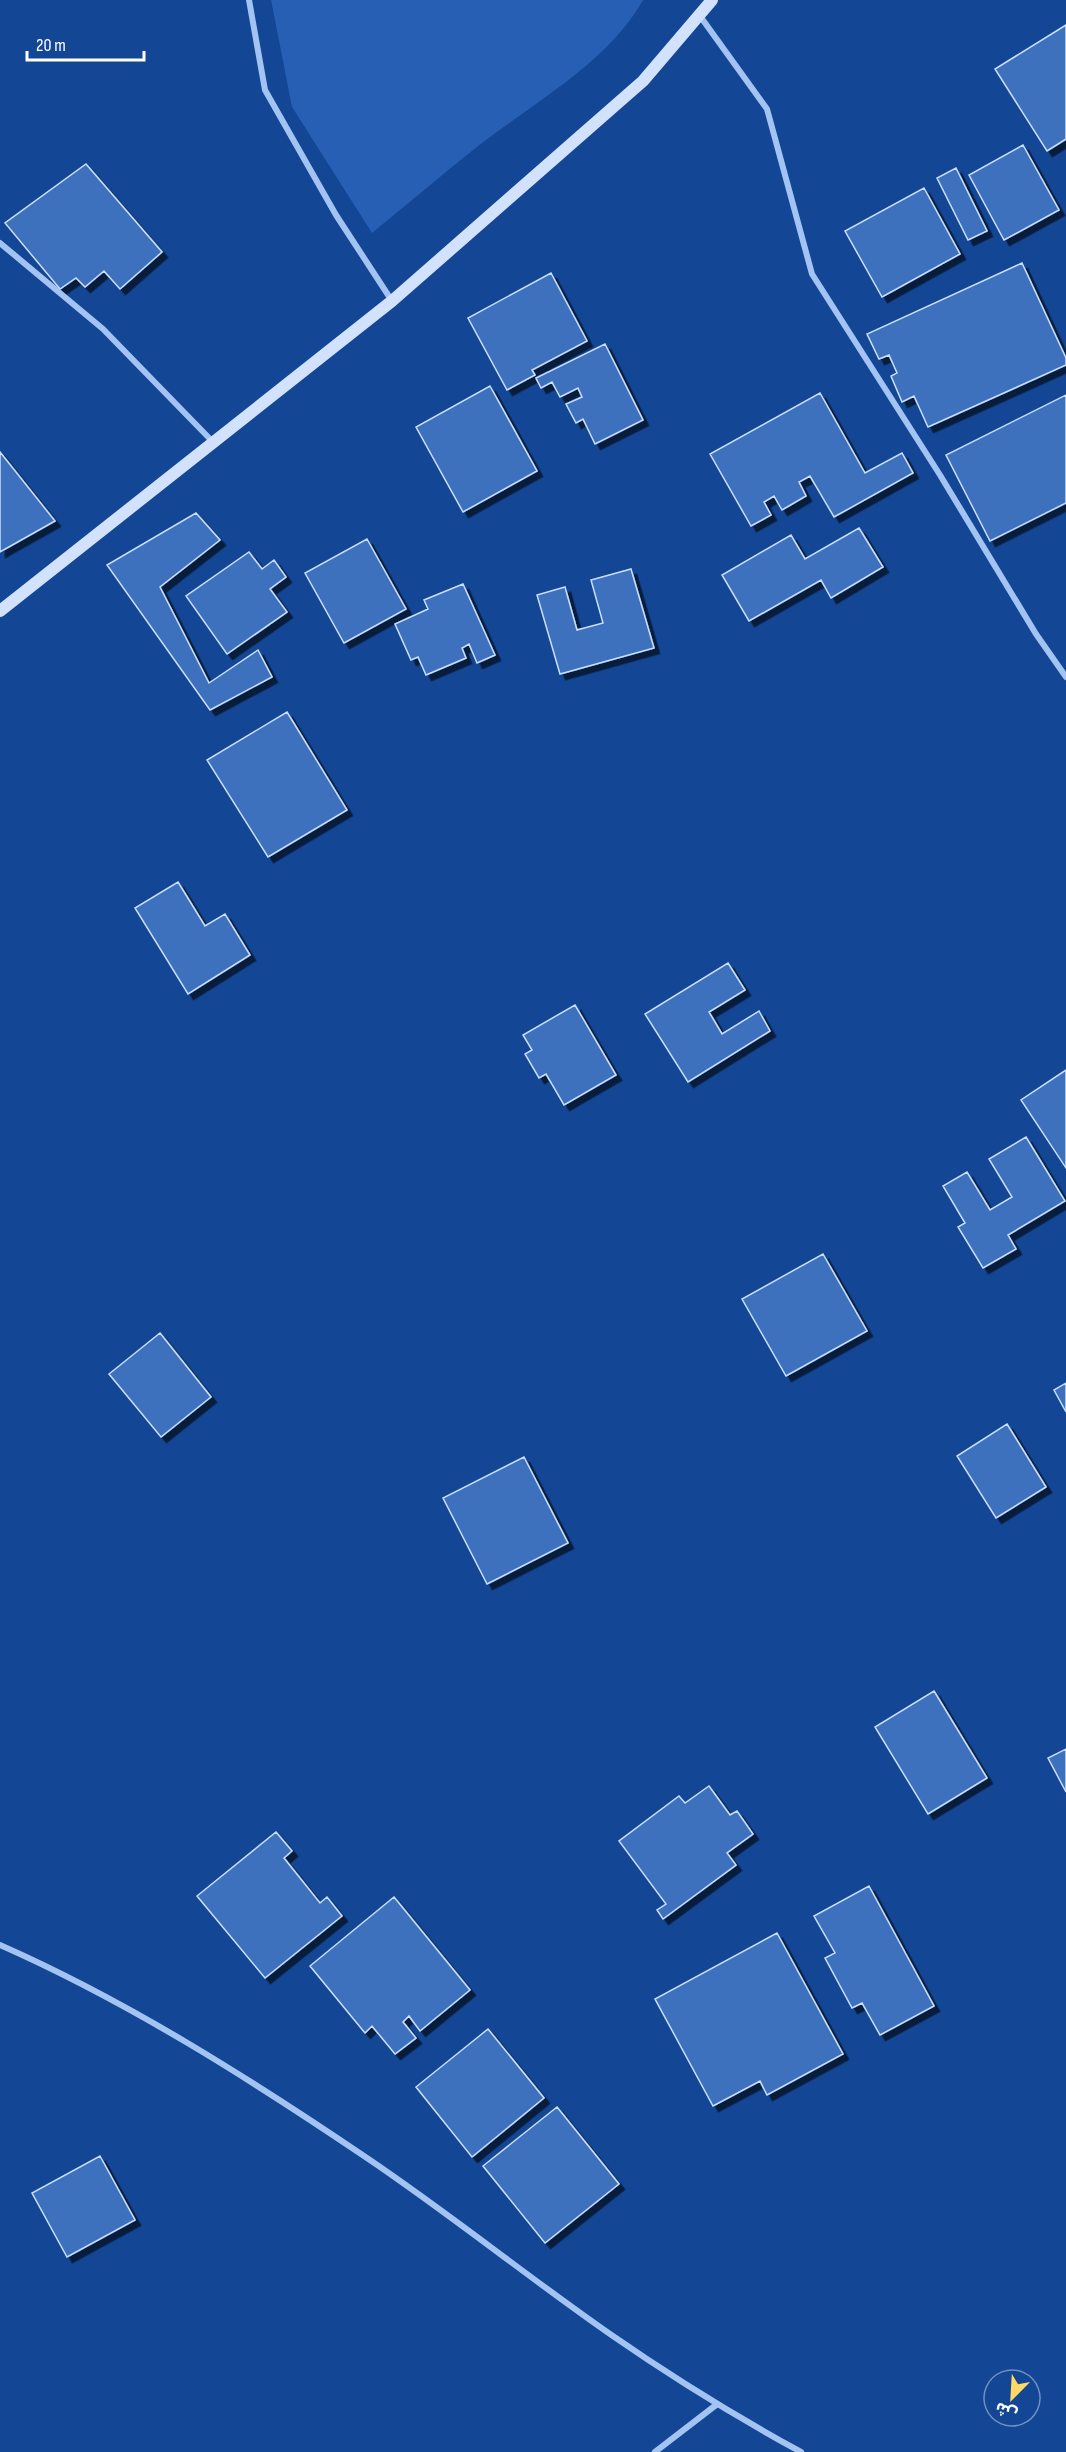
<svg xmlns="http://www.w3.org/2000/svg" width="1066" height="2452" viewBox="0 0 1066 2452" font-family="'Sofia Sans Condensed','Noto Sans Arabic',sans-serif">
<style>
.green{fill:#265fb4}
.building{fill:#3c70bd;stroke:#cadffd;stroke-width:1.5;filter:url(#shadow)}
.lines{fill:none;stroke-linecap:round;stroke-linejoin:round}
.street{stroke:#a3c3f2;stroke-width:6}
.secondary{stroke:#d2e2fc;stroke-width:12}
</style>
<defs>
<filter id="shadow"><feDropShadow dx="5.5" dy="5.5" stdDeviation="0" flood-color="#0009"/></filter>
</defs>
<rect width="100%" height="100%" fill="#134695"/>
<!-- green -->
<path class="green" d="M271,0H643C609,61 537,101 482,143C445,172 409,203 372,233L292,107Z"/>
<!-- building -->
<path class="building" d="M1066,25V139L1047,151L995,69Z
M1023,145L1059,210L1004,240L969,175Z
M86,164L162,252L120,289L104,271L85,287L76,278L60,289L5,223Z
M956,168L987,231L968,240L937,178Z
M924,188L960,254L882,297L845,231Z
M1022,263L1066,358V365L928,427L914,396L902,402L891,376L897,373L889,355L879,359L867,334Z
M551,273L587,341L532,370L535,375L507,390L468,318Z
M605,344L643,420L595,444L583,419L576,423L566,404L582,397L578,388L560,397L552,382L541,388L536,378Z
M490,386L537,471L463,512L416,427Z
M820,393L865,473L902,453L913,473L834,517L810,476L799,482L806,496L782,510L774,496L764,502L771,515L751,526L710,454Z
M1066,395V503L990,541L946,455Z
M0,452L55,521L0,552Z
M196,513L220,540L160,587L209,683L258,650L272,677L210,710L107,565Z
M859,528L883,567L831,598L821,580L749,621L722,575L791,535L805,559Z
M367,539L406,609L344,643L305,573Z
M249,552L262,569L274,560L286,577L270,589L287,612L227,654L186,596Z
M631,569L654,648L560,674L537,595L565,587L577,630L603,623L591,580Z
M463,584L495,655L477,663L469,644L462,648L466,658L426,675L418,657L411,660L395,624L428,609L424,600Z
M287,712L347,810L268,857L207,760Z
M178,882L205,926L225,914L250,955L188,994L135,908Z
M728,963L745,990L709,1012L722,1034L759,1011L770,1031L688,1082L645,1014Z
M575,1005L616,1075L564,1105L546,1074L539,1078L525,1054L532,1050L523,1035Z
M1066,1070V1168L1021,1100Z
M1026,1137L1065,1201L1008,1235L1016,1249L983,1268L958,1227L965,1223L943,1186L967,1172L990,1210L1012,1197L989,1159Z
M823,1254L867,1331L786,1376L742,1299Z
M160,1333L211,1397L161,1437L109,1374Z
M1066,1383V1412L1054,1390Z
M1007,1424L1046,1487L996,1518L957,1456Z
M524,1457L568,1543L487,1584L443,1498Z
M934,1691L987,1778L928,1814L875,1727Z
M1066,1749V1792L1048,1758Z
M709,1786L730,1815L737,1811L753,1834L727,1853L736,1865L663,1919L657,1910L666,1904L619,1841L679,1796L685,1803Z
M276,1832L292,1851L284,1858L320,1903L327,1897L342,1916L265,1978L197,1896Z
M869,1886L934,2006L880,2035L862,2003L852,2008L825,1958L835,1953L814,1916Z
M394,1897L470,1990L420,2031L409,2016L403,2022L416,2038L395,2054L372,2026L365,2033L310,1966Z
M777,1933L843,2054L767,2095L760,2081L713,2106L655,1999Z
M488,2029L544,2098L472,2157L416,2087Z
M557,2107L619,2184L545,2243L483,2166Z
M100,2156L135,2220L67,2257L32,2193Z"/>
<g class="lines">
<!-- street -->
<path class="street" d="M249,0L265,90L336,215L392,301
M700,16L767,109L812,274L940,475L1036,634L1066,677
M0,243L103,329L213,442
M0,1945C129,2002 250,2079 367,2158C450,2214 528,2277 610,2334C672,2377 735,2416 801,2452
M655,2452L716,2405"/>
<!-- secondary -->
<path class="secondary" d="M0,611L392,301L643,81L712,0"/>
</g>
<!-- north arrow -->
<g transform="translate(1012 2398) rotate(204)"><circle r="28" fill="#134695" stroke="#7190bf" stroke-width="1.5"/>
<path d="M0-4.5L10 22L0 15L-10 22Z" fill="#ffda64"/>
<text y="-9" font-size="16" font-weight="bold" text-anchor="middle" fill="#ffffff">ش</text>
</g>
<!-- scale -->
<path d="M27 51v9h117v-9" fill="none" stroke="#ffffff" stroke-width="3"/>
<text x="36" y="51" font-size="18" fill="#ffffff" stroke="#134695" stroke-width="4.5" paint-order="stroke">20 m</text>
</svg>
